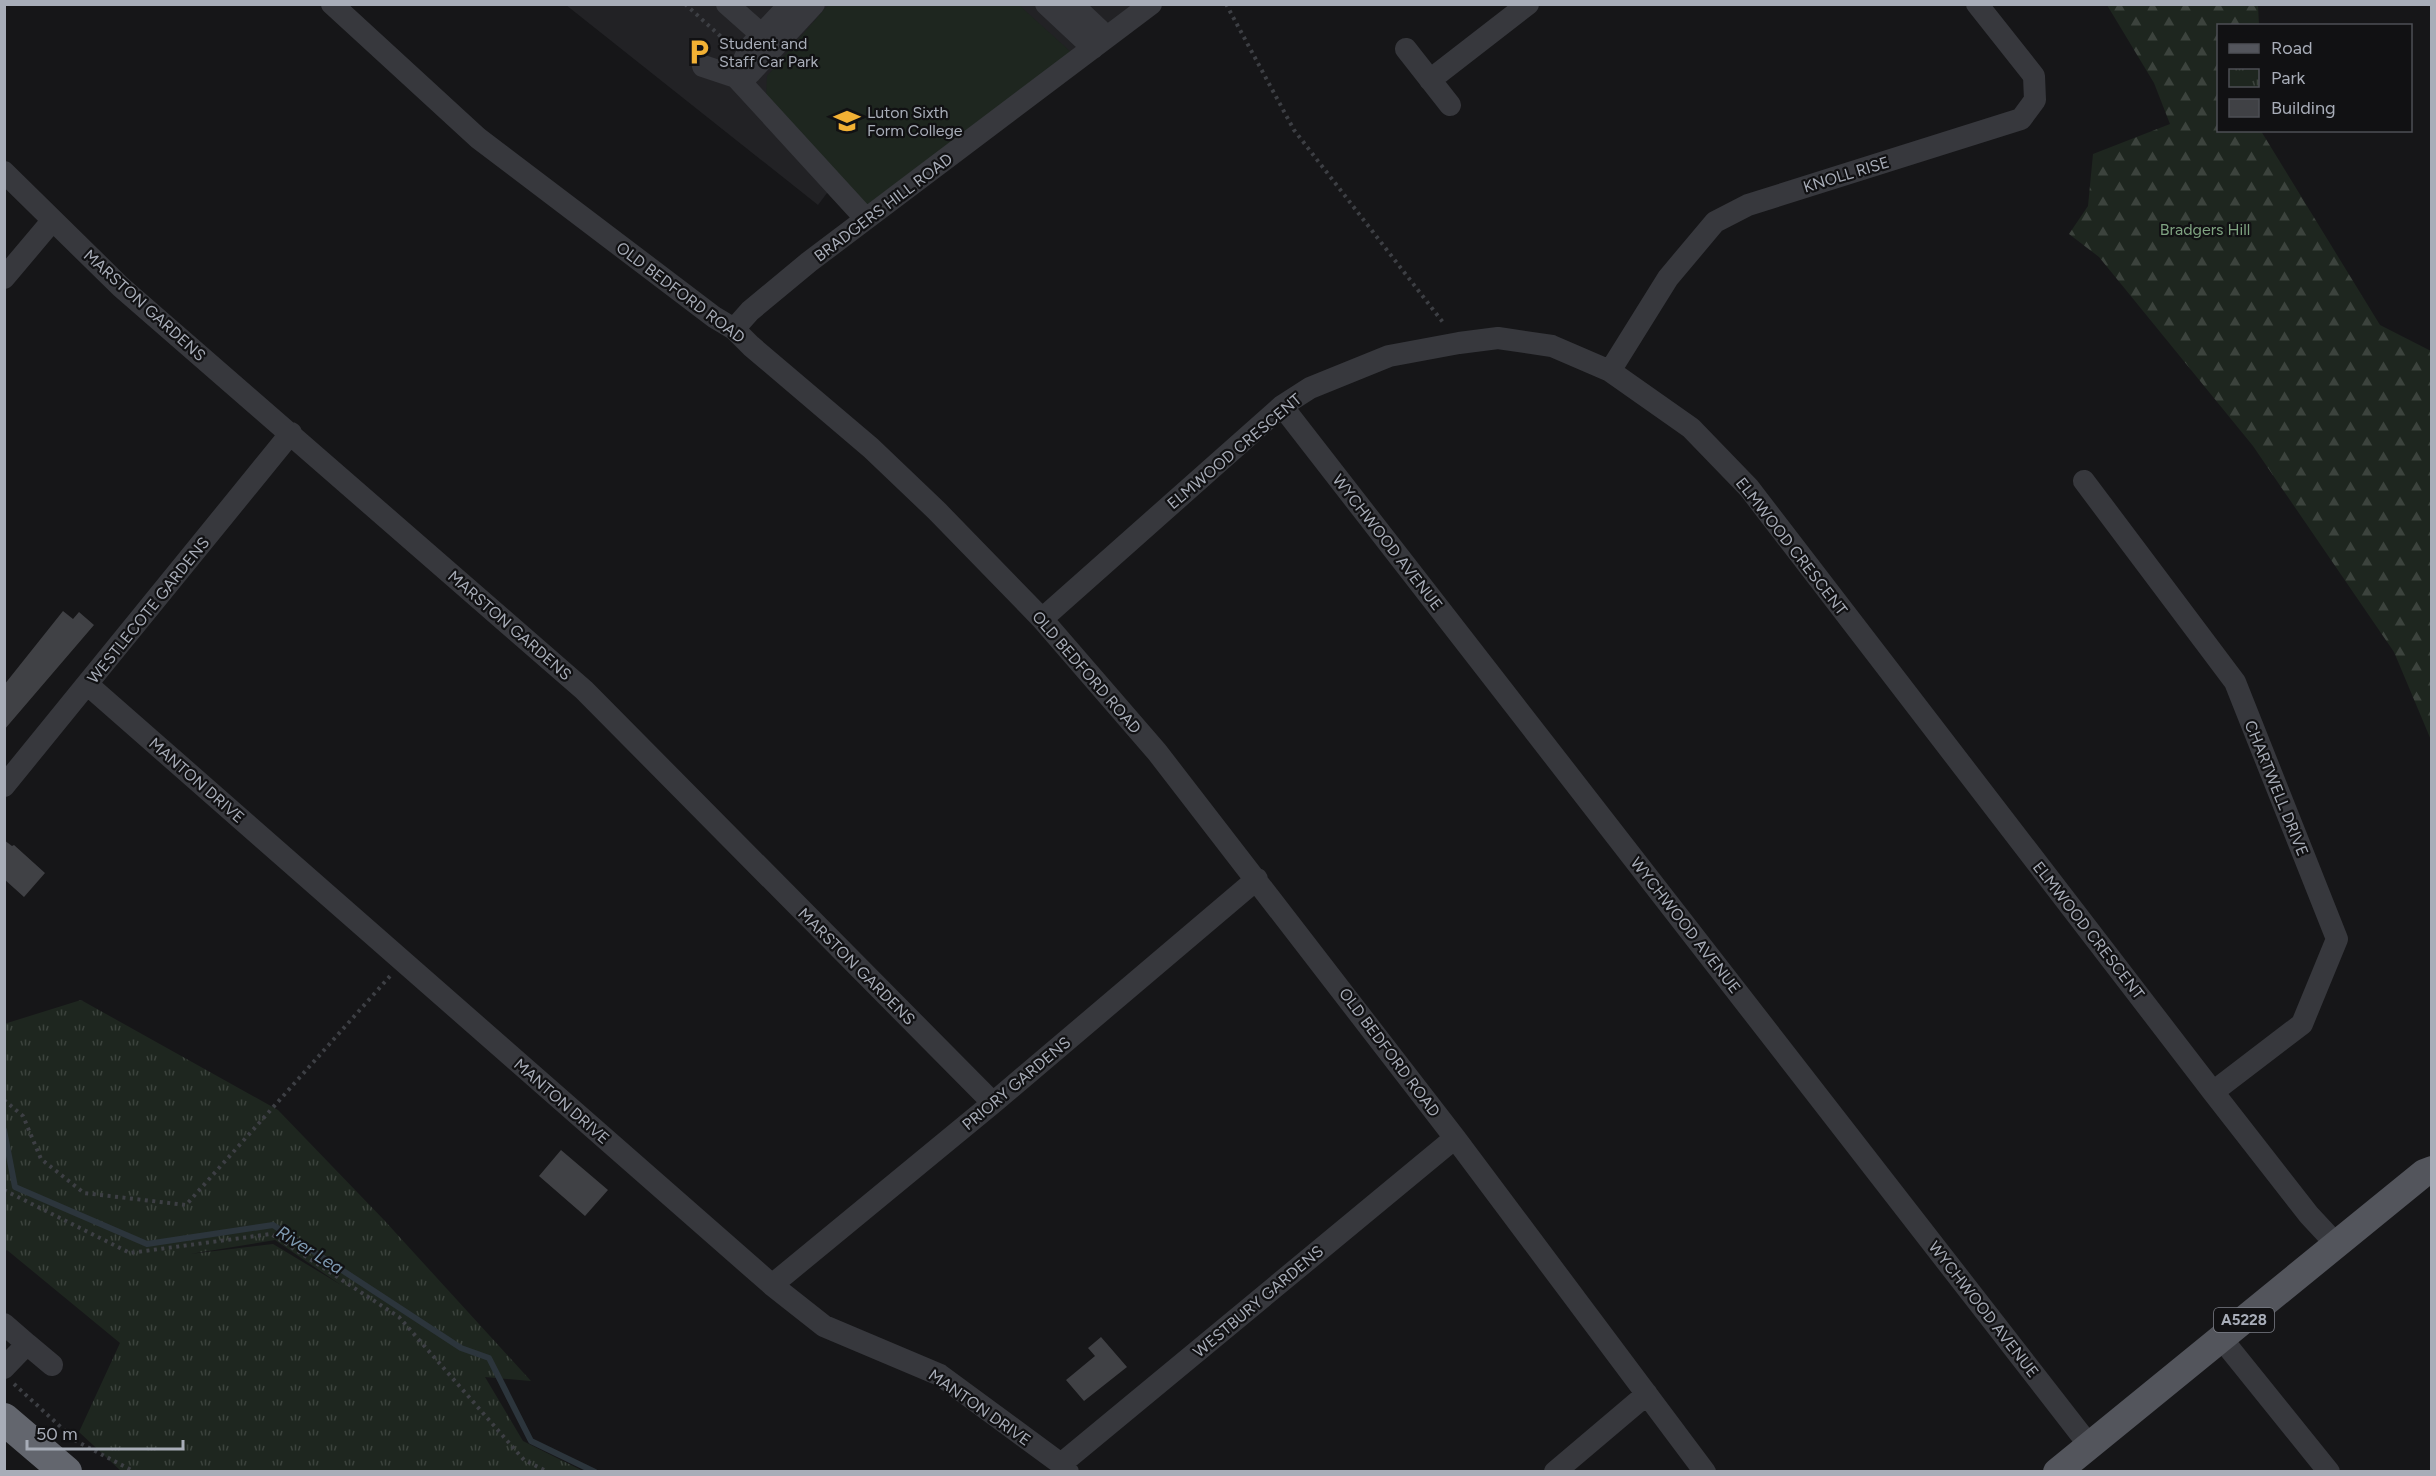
<svg xmlns="http://www.w3.org/2000/svg" width="2436" height="1476" viewBox="0 0 2436 1476" font-family="Figtree,sans-serif">
<style>
.built{fill:#222225}
.grass{fill:#1e261f}
.forest{fill:url(#forest-firs)}
.park{fill:url(#park-tufts);fill-rule:evenodd}
.lines{fill:none;stroke-linecap:round;stroke-linejoin:round}
.stream{stroke:#2c353c;stroke-width:6}
.building{fill:#404145}
.path{stroke:#3d3f44;stroke-width:4;stroke-dasharray:3 4.5;stroke-linecap:butt}
.minor{stroke:#37383d;stroke-width:22}
.major{stroke:#53555c;stroke-width:28}
.highway{stroke:#63666e;stroke-width:32}
.labels{text-anchor:middle;stroke-width:4.5;stroke-linejoin:round;paint-order:stroke}
.shield{fill:#111113;stroke:#7b7e86;stroke-width:1.5}
.shield-label{font-size:15px;font-weight:bold;fill:#a8adb8}
.poi-label{font-size:16px;fill:#a8adb8;stroke:#111113;text-anchor:start}
.street-label{font-size:16px;fill:#a8adb8;stroke:#111113}
.park-label{font-size:16px;fill:#7fa381;stroke:#111113}
.water-label{font-size:18px;font-style:italic;fill:#7f9bb3;stroke:#111113}
</style>
<defs>
<pattern id="forest-firs" width="22" height="20" patternUnits="userSpaceOnUse" patternTransform="scale(1.5)"><rect width="22" height="20" fill="#1e261f"/><path d="M5 1l3.5 6h-7zM16 11l3.5 6h-7z" fill="#3c433d"/></pattern>
<pattern id="park-tufts" width="24" height="20" patternUnits="userSpaceOnUse" patternTransform="scale(1.5)"><rect width="24" height="20" fill="#1e261f"/><path d="M3 7l-1-3M5 7V3M7 7l1-3M15 17l-1-3M17 17v-4M19 17l1-3" fill="none" stroke="#3c433d"/></pattern>
</defs>
<rect width="100%" height="100%" fill="#161618"/>
<!-- built -->
<path class="built" d="M566,5H1136L1072,53L830,189L818,205Z"/>
<!-- grass -->
<path class="grass" d="M828,5H1019L1072,53L864,207L766,98L767,76Z"/>
<!-- forest -->
<path class="forest" d="M2107,5H2258L2259,25L2218,26V130L2261,131L2380,325L2431,351V740L2394,652L2253,446L2099,257L2069,234L2088,206L2093,154L2170,124L2154,83Z"/>
<!-- park -->
<path class="park" d="M81,1000L278,1110L384,1220L531,1381L485,1377L523,1441L583,1471H121L79,1432L120,1343L7,1250L5,1252L4,1024ZM275,1240L341,1285L273,1244L190,1254Z"/>
<g class="lines">
<!-- stream -->
<path class="stream" d="M4,1130L15,1187L147,1244L273,1225L461,1348L489,1358L531,1441L595,1472"/>
</g>
<!-- building -->
<path class="building" d="M63,611L73,619L79,612L94,625L4,730V685Z
M4,840L12,846L14,845L45,873L24,897L4,879Z
M561,1150L608,1190L585,1216L539,1176Z
M1101,1337L1127,1367L1084,1401L1066,1380L1095,1356L1088,1348Z"/>
<g class="lines">
<!-- path -->
<path class="path" d="M685,4L729,44
M1226,4L1294,130L1445,325
M4,1100L23,1116L41,1159L84,1193L186,1205L391,975
M4,1190L130,1253L271,1234L399,1317L524,1460L548,1472
M14,1384L76,1441L135,1472"/>
<!-- minor -->
<path class="minor" d="M332,4L478,138L714,317L734,329L751,346L871,448L937,511L1042,619L1157,752L1455,1138L1705,1472
M727,4L762,35H777
M790,4L750,47L736,77L866,219
M1046,4L1093,48
M1072,4L1107,37
M1406,49L1450,105
M703,66L736,77L750,73L814,4
M1430,80L1528,4
M4,172L121,287L584,690L993,1103
M4,278L52,221
M734,329L750,311L809,262L1151,4
M1610,371L1668,278L1715,222L1748,205L2021,119L2035,100L2034,76L1977,4
M1282,406L2089,1445
M2084,481L2235,682L2337,939L2302,1024L2213,1092
M1042,619L1282,406L1310,388L1389,356L1459,343L1498,338L1552,346L1610,371L1691,428L1749,488L2213,1092L2309,1215L2336,1244
M87,684L772,1285L824,1326L940,1375L1061,1464L1068,1472
M4,786L291,433
M772,1285L993,1103L1257,879
M4,1324L27,1344L4,1368
M2221,1338L2329,1472
M27,1344L52,1365
M1061,1464L1455,1138
M1555,1472L1647,1394"/>
<!-- major -->
<path class="major" d="M2057,1472L2424,1173L2432,1170"/>
<!-- highway -->
<path class="highway" d="M4,1419L66,1472"/>
</g>
<!-- icons -->
<defs>
<g id="parking-bare" transform="scale(2.07)"><path d="M-3.5-5.5H1a3.5 3.5 0 0 1 0 7H-1V5.5H-3.5ZM-1-3.4V-.6H.8a1.4 1.4 0 0 0 0-2.8Z" fill="#f2b134" stroke="#111113" stroke-width="2.5" paint-order="stroke"/></g>
<g id="university-bare" transform="scale(2.07)"><path d="M0-5L7-2L0 1L-7-2ZM-4 1L0 2.5L4 1V4Q0 6-4 4Z" fill="#f2b134" stroke="#111113" stroke-width="2.5" paint-order="stroke"/></g>
</defs>
<g fill-rule="evenodd">
<use href="#parking-bare" x="699" y="52"/>
<use href="#university-bare" x="847" y="121"/>
</g>
<g class="labels">
<!-- shield labels -->
<rect class="shield" x="2214" y="1308" width="60" height="24" rx="4.5"/>
<g class="shield-label">
<text x="2244" y="1325">A5228</text>
</g>
<!-- poi labels -->
<g class="poi-label">
<text x="719" y="49">Student and<tspan x="719" dy="18">Staff Car Park</tspan></text>
<text x="867" y="118">Luton Sixth<tspan x="867" dy="18">Form College</tspan></text>
</g>
<!-- street labels -->
<g class="street-label">
<text transform="translate(1846 174) rotate(-17)" y="6">KNOLL RISE</text>
<text transform="translate(883 207) rotate(-37)" y="6">BRADGERS HILL ROAD</text>
<text transform="translate(681 292) rotate(37)" y="6">OLD BEDFORD ROAD</text>
<text transform="translate(145 305) rotate(42)" y="6">MARSTON GARDENS</text>
<text transform="translate(1234 451) rotate(-40)" y="6">ELMWOOD CRESCENT</text>
<text transform="translate(1388 542) rotate(52)" y="6">WYCHWOOD AVENUE</text>
<text transform="translate(1792 546) rotate(52)" y="6">ELMWOOD CRESCENT</text>
<text transform="translate(148 610) rotate(-51)" y="6">WESTLECOTE GARDENS</text>
<text transform="translate(510 625) rotate(41)" y="6">MARSTON GARDENS</text>
<text transform="translate(1087 672) rotate(49)" y="6">OLD BEDFORD ROAD</text>
<text transform="translate(197 780) rotate(41)" y="6">MANTON DRIVE</text>
<text transform="translate(2277 788) rotate(68)" y="6">CHARTWELL DRIVE</text>
<text transform="translate(1686 925) rotate(52)" y="6">WYCHWOOD AVENUE</text>
<text transform="translate(2089 930) rotate(52)" y="6">ELMWOOD CRESCENT</text>
<text transform="translate(857 966) rotate(45)" y="6">MARSTON GARDENS</text>
<text transform="translate(1390 1052) rotate(53)" y="6">OLD BEDFORD ROAD</text>
<text transform="translate(1016 1083) rotate(-40)" y="6">PRIORY GARDENS</text>
<text transform="translate(562 1101) rotate(41)" y="6">MANTON DRIVE</text>
<text transform="translate(1258 1301) rotate(-40)" y="6">WESTBURY GARDENS</text>
<text transform="translate(1984 1309) rotate(52)" y="6">WYCHWOOD AVENUE</text>
<text transform="translate(980 1407) rotate(35)" y="6">MANTON DRIVE</text>
</g>
<!-- park labels -->
<g class="park-label">
<text x="2205" y="235">Bradgers Hill</text>
</g>
<!-- water labels -->
<g class="water-label">
<text transform="translate(310 1250) rotate(32)" y="6">River Lea</text>
</g>
</g>
<!-- border -->
<rect width="2436" height="1476" fill="none" stroke="#a8adb8" stroke-width="12"/>
<!-- legend -->
<rect x="2217" y="24" width="195" height="108" fill="#111113" stroke="#4d4f55" stroke-width="1.5"/>
<rect x="2229" y="44" width="30" height="9" fill="#53555c" stroke="#4d4f55" stroke-width="1.5"/>
<text x="2271" y="54" font-size="18" fill="#a8adb8">Road</text>
<rect x="2229" y="69" width="30" height="18" fill="url(#park-tufts)" stroke="#4d4f55" stroke-width="1.5"/>
<text x="2271" y="84" font-size="18" fill="#a8adb8">Park</text>
<rect x="2229" y="99" width="30" height="18" fill="#404145" stroke="#4d4f55" stroke-width="1.5"/>
<text x="2271" y="114" font-size="18" fill="#a8adb8">Building</text>
<!-- scale -->
<path d="M27 1440v9h156v-9" fill="none" stroke="#a8adb8" stroke-width="3"/>
<text x="36" y="1440" font-size="18" fill="#a8adb8" stroke="#111113" stroke-width="4.5" paint-order="stroke">50 m</text>
</svg>
